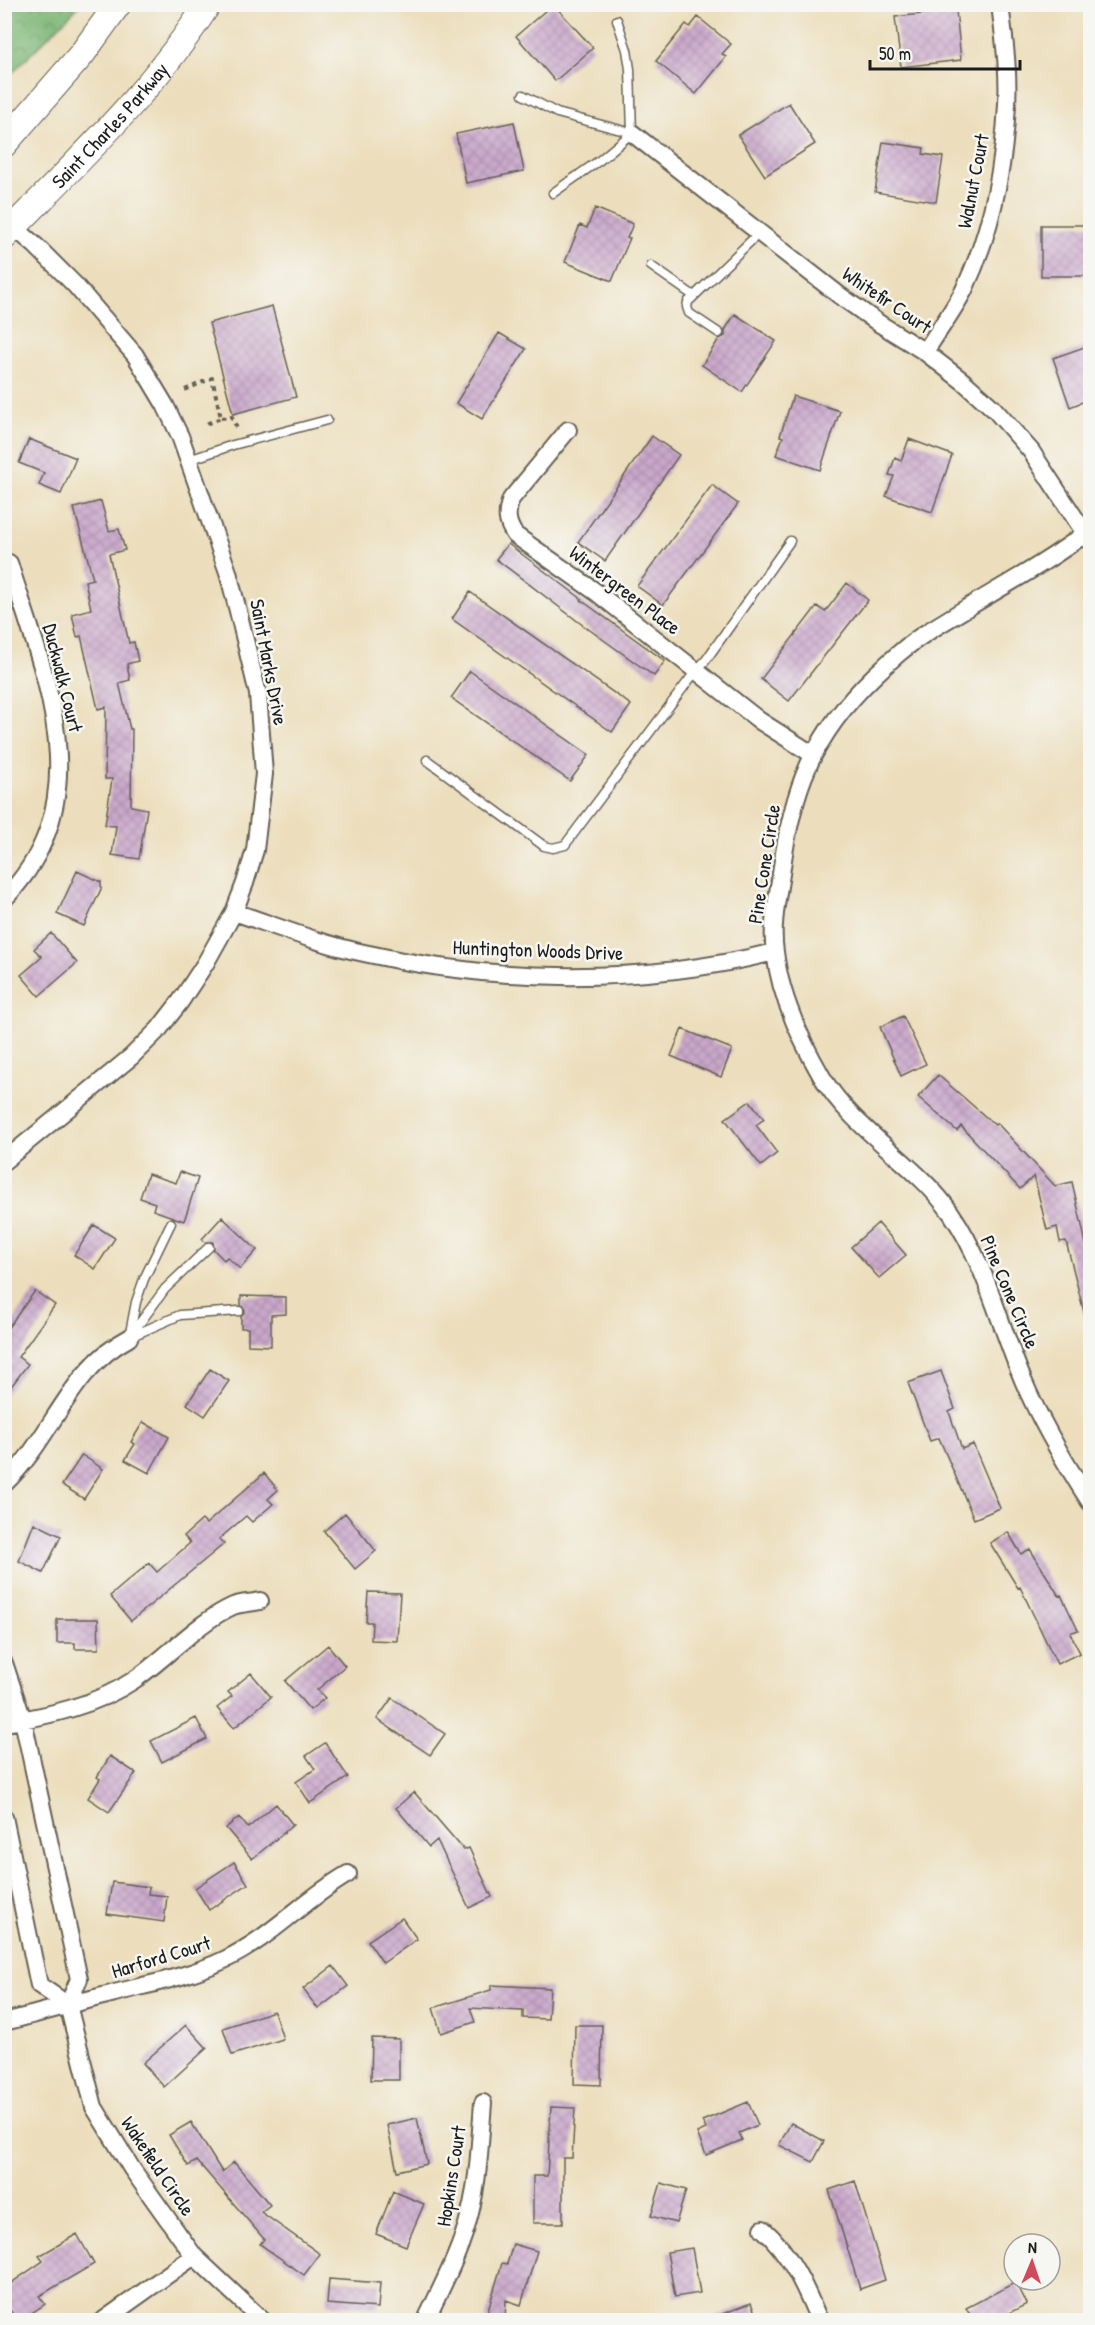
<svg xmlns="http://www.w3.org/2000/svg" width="1095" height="2325" viewBox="0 0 1095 2325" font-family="'Patrick Hand',sans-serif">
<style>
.forest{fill:url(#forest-crowns);stroke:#4b6848;stroke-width:1.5}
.building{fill:url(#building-cross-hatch)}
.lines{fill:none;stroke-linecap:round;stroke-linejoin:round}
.lane-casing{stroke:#656054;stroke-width:11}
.street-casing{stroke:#656054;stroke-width:20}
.primary-casing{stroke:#656054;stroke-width:28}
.path{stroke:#656054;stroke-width:4;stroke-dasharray:4.5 4.5;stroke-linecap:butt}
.lane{stroke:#fff;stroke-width:8}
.street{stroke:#fff;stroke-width:16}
.primary{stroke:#fff;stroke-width:26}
.labels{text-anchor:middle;stroke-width:5;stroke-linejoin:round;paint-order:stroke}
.street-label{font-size:20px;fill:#1c1c1c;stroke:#f6f6f2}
</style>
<defs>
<pattern id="forest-crowns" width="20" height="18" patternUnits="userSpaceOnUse" patternTransform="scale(1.5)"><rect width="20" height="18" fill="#7ab573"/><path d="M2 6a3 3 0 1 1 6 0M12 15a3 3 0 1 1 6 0" fill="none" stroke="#63925e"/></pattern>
<pattern id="building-cross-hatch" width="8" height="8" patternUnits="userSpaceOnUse" patternTransform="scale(1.5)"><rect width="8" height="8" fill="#c9a7ca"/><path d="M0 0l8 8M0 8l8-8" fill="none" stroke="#ac8fad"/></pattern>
</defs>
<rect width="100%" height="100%" fill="#f6f6f2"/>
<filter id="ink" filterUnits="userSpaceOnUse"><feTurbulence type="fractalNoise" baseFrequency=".0167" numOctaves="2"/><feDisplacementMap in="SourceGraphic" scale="12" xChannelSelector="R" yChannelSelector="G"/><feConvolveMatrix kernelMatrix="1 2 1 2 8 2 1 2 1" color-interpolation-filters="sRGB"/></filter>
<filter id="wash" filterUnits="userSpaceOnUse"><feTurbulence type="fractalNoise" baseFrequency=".008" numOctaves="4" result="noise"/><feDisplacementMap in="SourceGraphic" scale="24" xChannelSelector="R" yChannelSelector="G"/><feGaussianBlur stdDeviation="1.35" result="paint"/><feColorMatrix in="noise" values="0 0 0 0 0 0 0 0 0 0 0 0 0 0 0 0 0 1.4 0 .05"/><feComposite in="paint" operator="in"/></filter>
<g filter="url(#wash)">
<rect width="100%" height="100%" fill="#ecdebc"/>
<!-- forest -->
<path class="forest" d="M5,4H80V5L5,80Z"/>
<g id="blocks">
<!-- building -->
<path class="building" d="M553,4L593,48L555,81L516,36Z
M956,10L961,60L901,67L895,17Z
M698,17L731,44L722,54L726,57L696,94L656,61L686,24L690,27Z
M789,103L815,144L765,176L738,135Z
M514,122L524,171L466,183L456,134Z
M883,142L924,148L923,154L943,157L936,202L875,192Z
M595,208L633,224L627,238H630L612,281L565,262L580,225L587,228Z
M1041,225H1090V276H1041Z
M272,306L296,397L233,414L209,323Z
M735,314L776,341L742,392L702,365L719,339L725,336V330Z
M499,333L526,349L482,419L456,403Z
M1090,345V399L1070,407L1053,358Z
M793,396L840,411L820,470L776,455L783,437L780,436Z
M652,436L679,455L605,561L578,542Z
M29,439L76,458L61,494L39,485L44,473L19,463Z
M909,439L952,455L932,512L886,496L894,476L889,475L895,458L901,461Z
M712,485L738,504L663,605L637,586Z
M101,501L109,531L119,529L125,550L109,554L129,643L134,642L138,661L127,664L130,680L119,683L130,729H132L131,806L147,809L139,859L112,855L116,826L105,825L112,779H105L106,707L98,709L81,636L77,637L72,614L91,609L85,581L93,579L74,508Z
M508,544L582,599L581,600L665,661L654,676L580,623L496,559Z
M847,583L868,600L789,701L761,679L817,606L825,612Z
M470,592L631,705L612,732L452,619Z
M470,671L589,755L570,781L451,698Z
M77,871L101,882V889L84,926L57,914Z
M51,933L77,963L39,996L21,975L42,957L34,949Z
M903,1016L926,1064L901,1076L880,1027Z
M682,1029L732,1049L721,1077L671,1056Z
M938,1075L995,1125L997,1123L1055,1186L1072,1182L1090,1261V1315L1085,1316L1066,1241L1060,1242L1057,1227L1047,1230L1034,1176L1020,1189L961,1126L957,1131L918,1097Z
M750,1101L764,1119L756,1125L777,1153L761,1166L725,1119Z
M180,1172L198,1178L184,1221L153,1210L155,1203L140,1198L148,1174L176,1183Z
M222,1217L257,1250L240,1269L227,1257L224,1260L214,1250L213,1242H205L202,1239Z
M878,1223L906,1255L879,1278L851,1247Z
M94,1225L115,1238L95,1269L74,1255Z
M35,1291L55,1305L18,1357L28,1364L4,1396V1333Z
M241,1296L286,1297V1314L271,1315V1346L248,1345V1328H241V1317L245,1311L241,1305Z
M210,1369L229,1381L205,1416L187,1404Z
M941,1371L955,1409L949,1412L962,1449L973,1444L1000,1508L974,1519L939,1438L930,1441L908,1383Z
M143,1422L169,1437L149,1473L125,1460L135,1444L131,1442Z
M82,1455L103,1469L84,1499L62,1485Z
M264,1473L278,1490L268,1499L273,1504L252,1522L246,1516L219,1539L224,1544L131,1621L110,1596L149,1563L157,1572L190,1543L184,1536L202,1520L206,1524Z
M345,1513L376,1551L355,1569L324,1531Z
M34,1523L61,1536L43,1573L19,1561Z
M1008,1532L1021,1554L1030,1549L1059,1596L1061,1595L1078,1630L1070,1633L1080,1653L1057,1664L1020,1587L1018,1588L990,1543Z
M368,1592L400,1593L397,1641L371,1640L372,1622H366Z
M57,1619H98L99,1649H75V1643H57Z
M328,1645L345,1666L317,1690L325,1698L310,1710L285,1681Z
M251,1673L271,1697L234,1728L217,1708L232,1696L228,1692Z
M392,1698L445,1734L430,1755L377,1719Z
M196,1718L207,1739L162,1762L151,1741Z
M325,1743L348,1777L310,1803L296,1782L315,1769L306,1756Z
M110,1756L136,1773L109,1812L88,1798L100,1779L97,1777Z
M414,1792L464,1850L469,1848L492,1897L469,1908L437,1840L429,1847L396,1808Z
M276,1804L293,1825L252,1859L226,1828L239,1817L248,1828Z
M234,1862L248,1884L209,1910L195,1888Z
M112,1882L149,1887L148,1894L167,1896L164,1922L107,1914Z
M402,1918L417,1939L383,1963L368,1941Z
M333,1966L348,1986L318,2009L303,1989Z
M491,1985L550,1988L548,2019L523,2018V2011L470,2008L475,2022L441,2033L433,2008L491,1990Z
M274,2011L283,2039L232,2055L223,2028Z
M186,2025L207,2048L164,2087L143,2063Z
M575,2025H602L601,2085L574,2084Z
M372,2038L399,2039V2080H371Z
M748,2102L758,2125L739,2133L742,2140L706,2155L697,2133L706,2129L702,2121Z
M551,2107L575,2108L572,2158H563V2223H533V2176H547Z
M417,2118L427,2164L397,2171L387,2125Z
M191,2122L222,2172L234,2162L270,2205L261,2212L320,2254L304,2275L260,2244L264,2239L197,2161L188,2166L169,2135Z
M791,2123L824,2141L813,2162L779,2145Z
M855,2181L885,2280L860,2289L829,2190Z
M661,2183L686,2190L676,2223L651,2216Z
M393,2191L424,2204L406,2246L376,2234Z
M77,2234L94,2264L39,2296L45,2304L21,2320H17L4,2302V2288L43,2261L39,2256Z
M513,2244L537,2251L521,2305L506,2300L505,2320H485L502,2263L507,2264Z
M692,2248L700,2293L675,2297L667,2252Z
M329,2279L380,2283L378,2308L327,2304Z
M1016,2282L1027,2304L995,2320H973L966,2308Z
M751,2303L758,2320H709V2319Z"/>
</g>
</g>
<g filter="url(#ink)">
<use href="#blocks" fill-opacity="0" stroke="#656054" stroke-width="1.5"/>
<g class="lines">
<!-- lane casing -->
<g class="lane-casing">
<path id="lane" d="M523,95L557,113L632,133
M553,193L600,160L632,133L630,69L627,50L617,20
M651,266L694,296
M719,333L689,313L687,307L688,302L759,233
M189,460L233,445L327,420
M427,760L544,846L553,848L565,845L695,672L706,660L790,541
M131,1335L165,1289L209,1247
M132,1336L180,1315L239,1311
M129,1338L136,1302L144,1279L171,1223"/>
</g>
<!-- street casing -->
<g class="street-casing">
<path id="street" d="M632,133L839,295L880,324L925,352L964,382L994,409L1031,451L1090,541
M925,352C938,331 953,311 964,290C991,233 1004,167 1007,104C1009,71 1004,38 1000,4
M568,430L511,499C506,513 506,522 515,535L596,592L760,721L812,754
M1090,530C1039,569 980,598 926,633C907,645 891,660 874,676C812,736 792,789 781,874C777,900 771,926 775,952C780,996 800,1039 822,1077C854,1131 915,1162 951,1213C986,1264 999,1324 1023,1380C1041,1423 1065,1463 1090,1502
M4,899C102,800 44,675 9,563
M234,912C276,926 320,944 364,953C494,983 645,985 774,952
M4,1161L131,1057L159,1029L180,1002L205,964L234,912L245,883L255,850L264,774L258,694L238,611L228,572L180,436L165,405L135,355L75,285L36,246L8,222
M4,1484C52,1439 69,1369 129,1338
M4,1663L23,1720L79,1979L68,2005L94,2107L132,2169L194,2256L262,2320
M4,1723C48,1716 97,1705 134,1680C168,1657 196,1623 233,1606C241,1603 251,1603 260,1601
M4,1817L39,1985L68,2005
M4,2022C40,2013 75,2003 111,1994C149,1984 188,1977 224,1960C271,1938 304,1899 348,1874
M763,2229C791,2254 805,2287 819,2320
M104,2320L194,2256
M426,2320C442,2286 461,2251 470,2213C479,2178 480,2139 483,2103"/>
</g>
<!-- primary casing -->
<g class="primary-casing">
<g id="primary">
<path d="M4,144L82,54L118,4"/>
<path id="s1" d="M4,237C75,164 153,90 208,4"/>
</g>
</g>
<!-- path -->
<path class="path" d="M185,390L212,378L221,418L203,425
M221,418L232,417L238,431"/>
<!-- lane -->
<use href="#lane" class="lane"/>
<!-- street -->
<use href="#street" class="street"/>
<!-- primary -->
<use href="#primary" class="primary"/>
</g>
</g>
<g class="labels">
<!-- street labels -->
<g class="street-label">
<text dy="7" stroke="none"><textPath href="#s1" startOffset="154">Saint Charles Parkway</textPath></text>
<text transform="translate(973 181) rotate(-79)" y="7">Walnut Court</text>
<text transform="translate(887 300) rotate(34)" y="7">Whitefir Court</text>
<text transform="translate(625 590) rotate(37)" y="7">Wintergreen Place</text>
<text transform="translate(269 662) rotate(79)" y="7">Saint Marks Drive</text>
<text transform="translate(63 678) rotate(76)" y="7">Duckwalk Court</text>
<text transform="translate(764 864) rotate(-81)" y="7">Pine Cone Circle</text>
<text transform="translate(538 950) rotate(2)" y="7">Huntington Woods Drive</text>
<text transform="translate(1010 1292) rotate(67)" y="7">Pine Cone Circle</text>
<text transform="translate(161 1957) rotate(-17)" y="7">Harford Court</text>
<text transform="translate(158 2166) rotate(56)" y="7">Wakefield Circle</text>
<text transform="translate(451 2176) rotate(-81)" y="7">Hopkins Court</text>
</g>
</g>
<!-- margin -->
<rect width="1095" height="2325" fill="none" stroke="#f6f6f2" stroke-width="24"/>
<!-- north arrow -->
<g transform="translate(1032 2262) rotate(2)"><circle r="28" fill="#f6f6f2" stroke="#9f9f9c" stroke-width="1.5"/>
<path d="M0-4.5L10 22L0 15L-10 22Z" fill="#d1495b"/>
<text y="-9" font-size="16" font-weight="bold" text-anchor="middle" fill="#1c1c1c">N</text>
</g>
<!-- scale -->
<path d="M870 60v9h150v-9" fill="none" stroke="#1c1c1c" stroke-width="3"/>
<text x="879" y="60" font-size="18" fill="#1c1c1c" stroke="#f6f6f2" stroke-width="4.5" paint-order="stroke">50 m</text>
</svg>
